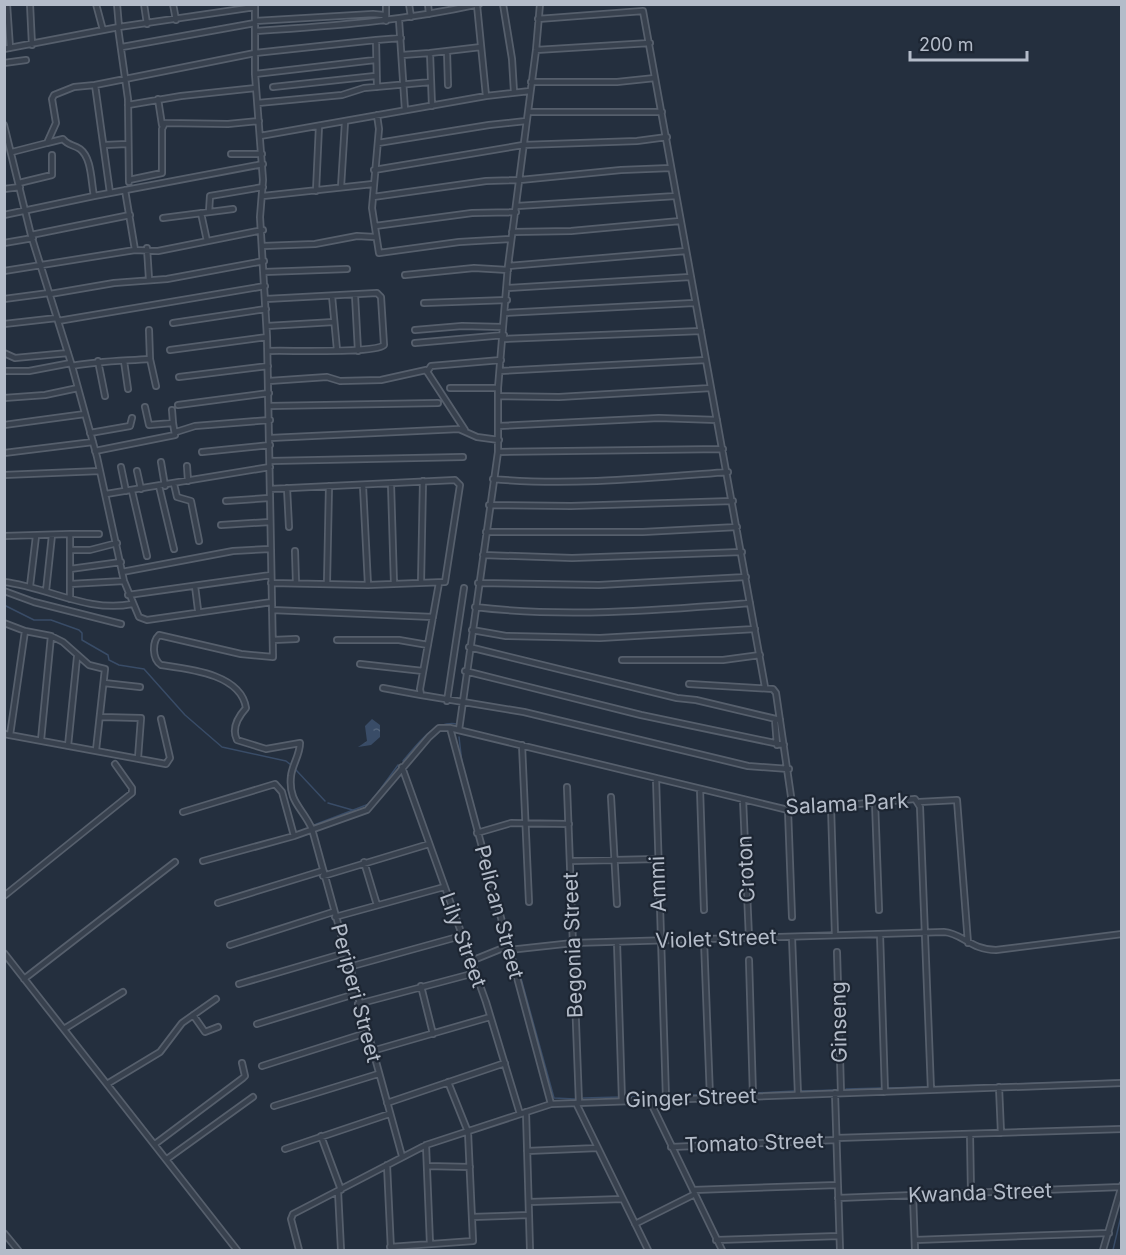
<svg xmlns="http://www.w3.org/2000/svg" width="1126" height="1255" viewBox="0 0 1126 1255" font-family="Inter,sans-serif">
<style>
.water{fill:url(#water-ripples)}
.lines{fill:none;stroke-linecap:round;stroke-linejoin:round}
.stream{stroke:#394c67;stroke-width:1.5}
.minor-casing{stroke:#565f6c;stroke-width:8}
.minor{stroke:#38414e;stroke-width:4.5}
.labels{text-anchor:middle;stroke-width:4.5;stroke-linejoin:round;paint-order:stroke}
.street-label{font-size:21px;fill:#b4bcc9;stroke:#1d2633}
</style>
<defs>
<pattern id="water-ripples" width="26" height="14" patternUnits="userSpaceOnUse" patternTransform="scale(1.5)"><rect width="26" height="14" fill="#394c67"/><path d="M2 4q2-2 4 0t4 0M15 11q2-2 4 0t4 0" fill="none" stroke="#53647b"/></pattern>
</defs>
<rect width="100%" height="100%" fill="#242f3e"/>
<!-- water -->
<path class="water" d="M372,719L380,725V737L371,745L358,747L367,741L365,726Z"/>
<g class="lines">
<!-- stream -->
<path class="stream" d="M4,605L34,620H51L79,630L82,633V640L108,655L109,660L119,665L144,669L185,715L222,747L286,761L291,765
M459,737L462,763L480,830
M403,761C417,745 433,720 457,724
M296,770L325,801
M374,798L398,765
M328,803L356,811
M314,825L369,804
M482,838L503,911
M514,953L554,1098L575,1099
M934,1087L1122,1080
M889,1088L926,1087
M846,1089L882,1088
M802,1091L838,1090
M757,1093L794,1091
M671,1095H707
M715,1095L751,1093
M626,1097L662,1096
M583,1098L620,1097
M1113,1250L1122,1212"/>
<!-- minor casing -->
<g class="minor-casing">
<path id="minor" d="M7,4L10,48
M30,4L32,45
M96,4L103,30
M117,4L119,27
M144,4L147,24
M173,4L176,20
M255,4V74L263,180L260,217L267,337L273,657L241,654L159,635C152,642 152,659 161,665C189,669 241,674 246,708C238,717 231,728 237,740L266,749L300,743C300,755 292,765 291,776C288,802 303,808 312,829L402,1156
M409,4L411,17
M428,4L429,14
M503,4L512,59L514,92
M477,5L486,96
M386,17V4
M538,19L643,11L765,687
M399,20L405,110
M255,21L373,14L384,15L386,21
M118,28L128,99L129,182
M256,31C332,26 404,21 479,4
M122,47L255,23
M4,49L119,27L255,7
M536,50L650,43
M447,51L448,85
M402,55L430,53
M4,63L26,60
M255,74L375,60
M531,82H617L655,78
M95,85L255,53L376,40
M273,87L375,76
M377,87L376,40L401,38
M158,99L162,125
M258,103L342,95L364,88L431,82
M128,105L181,96L256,88
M432,106L430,53L481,47
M528,112H662
M377,115L379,129L372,208L379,253L459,242L511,239
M4,125L31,235L72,366L97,457L124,581L139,617L147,620L272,602
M260,136L486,96L530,91
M47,143L63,139C68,146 73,144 80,149C92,158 91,182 94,196L110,193
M378,143L489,125L526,121
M105,145L127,144
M12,152L47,143L56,123L52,99L54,95L74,87L95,85L110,193L263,164
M231,154H262
M374,170L523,145L637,141L667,137
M129,180L162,173V129L165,123L228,124L259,121
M520,180L621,170L671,168
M19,183L52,175V155
M341,187L345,122
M4,189L20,187
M316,191L319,126
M263,196L373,184
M373,197L486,181L520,180
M517,206L676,196
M209,212L210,196L263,187
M201,213L207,241
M4,215L94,196
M163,218L233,209
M375,226L472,213L516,212
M512,232L571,231L680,221
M31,235L130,215
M4,243L33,238
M263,246L315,244L357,236L375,237
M147,248L149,279
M135,250L158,251L263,230
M508,266L686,251
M4,271L135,250L125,190
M264,272L347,269
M405,275L474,268L508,270
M507,288L690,277
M50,294L114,283L167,279L264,261
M355,295L358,351
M332,296L337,350
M4,299L49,293
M266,299L377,293L381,297L384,345C374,354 287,350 268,351
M424,303L507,300
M505,313L694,303
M58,321L265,286
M173,323L266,309
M4,324L57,318
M267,326L334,322
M149,330L150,359
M415,330L462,326L503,327
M504,339L701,331
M415,343L504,335
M170,350L267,337
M4,353L15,358L68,353
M98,361L105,396
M124,361L128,389
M72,366C99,361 123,361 150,359L156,386
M4,371H29L71,363
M500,371L706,360
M427,372L431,366L501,360
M179,377L268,366
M269,381L327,377L340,381L381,380L426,370L465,430
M450,388H498
M498,396L559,397L711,388
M4,398L45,395L78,388
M178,405L269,393
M269,406L438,403
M172,410L173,423
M4,425L85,414
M498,426L659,418L717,420
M176,432L195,426L270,420
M90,433L130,426L132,418
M270,438L459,429L477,437L499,440
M95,451L175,435L173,423L149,425L145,407
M202,452L270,445
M498,452L723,449
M4,453L93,442
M270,461L463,457
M161,462L165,486
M187,466L188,481
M121,467L126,491
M137,471L141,489
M4,475L100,471
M493,479C570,486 650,478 728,472
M174,484L177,497L191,501L199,541
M391,484L394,584
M159,486L174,549
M363,486L368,585
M287,488L289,527
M270,489L455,480L460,485L445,582L368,585L271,583
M132,491L147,556
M106,494L270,467
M226,501L269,498
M489,505L571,506L733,501
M221,525L270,522
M486,532H643L737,527
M70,534H99
M4,536L70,534V599
M70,550H90L117,543
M295,551L296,583
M483,555L572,558L742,552
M70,569L121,562
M122,572L233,551L270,549
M4,582C48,587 88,613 132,604
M327,583L329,486
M421,583L423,481
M439,583L420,689L421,695L524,712L748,766L789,769
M478,583L599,585L746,577
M70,584L124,581
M30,586L36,536
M195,586L198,610
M4,591L34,602L121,624
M46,591L52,535
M128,595L271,575
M475,607C565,618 660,610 750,603
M272,610L433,617
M4,623L25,631L51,636L63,642L89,665L105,669L96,750
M472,630L506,636L600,638L755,629
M273,640L296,639
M337,640H399L428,645
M469,647L677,698L696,700L780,720
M622,660H723L760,655
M360,664L423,671
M465,671L641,715L784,745
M104,683L140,687
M689,684L773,689L776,693L793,810
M383,688L421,695
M447,701L464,588
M101,717L141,718L138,758
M775,720L777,745
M459,730L498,452V388L508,266L536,50L540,4
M4,734L166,764L170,758L161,719
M10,735L25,631
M41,740L51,636
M522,745L529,902
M68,746L77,657
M402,767L486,1002L520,1114
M656,778L666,1098
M567,787L579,1103
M700,789L704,910
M611,797L617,904
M743,799L749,938
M875,802L879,910
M919,802L957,800L968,943
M831,807L835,935
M788,810L792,917
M183,812L275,784L282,792L294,836
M477,833L511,823L569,824
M203,861L294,836L367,810L429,737L439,728H450
M571,861L657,859
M364,862L377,905
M323,876L429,844
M4,896L132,793V788L115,764
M218,903L322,871
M335,917L444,887
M880,934L885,1092
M792,937L798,1095
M704,940L710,1097
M617,942L622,1101
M230,945L333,912
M509,950L573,943L944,932C962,933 971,950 996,950L1122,934
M837,952L841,1093
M4,953L237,1250
M749,960L753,1096
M471,961L508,946
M349,967L461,936
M24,979L175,862
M239,984L345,953
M421,986L433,1034
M358,1004L475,973
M193,1015L205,1032L218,1027
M257,1024L355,994
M64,1029L123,992
M372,1051L490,1017
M262,1066L366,1033
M107,1084L160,1052L182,1023L216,999
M999,1087L1001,1133
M835,1093L840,1250
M649,1099L722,1250
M387,1103L505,1063
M576,1103L648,1250
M551,1104L450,728L788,810L915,799L920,807L931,1090
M274,1106L378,1074
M526,1112L530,1250
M970,1134L971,1193
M321,1136L341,1190
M836,1138L1122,1129
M155,1144L243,1078L245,1076L242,1063
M426,1145L430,1244
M671,1147L836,1140
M285,1149L389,1114
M527,1151L598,1148
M167,1159L253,1097
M387,1165L391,1250
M427,1166L470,1167
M693,1190L838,1185
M338,1191L341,1250
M913,1195L915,1250
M838,1198L1121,1187
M529,1202L623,1199
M472,1217L529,1215
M635,1224L695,1194
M4,1233L18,1250
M716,1240L839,1236
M915,1240L1109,1233
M390,1247L473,1241L468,1132L448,1082
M299,1250L291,1219L293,1214L426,1145L551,1104L1122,1083
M1103,1250L1122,1185"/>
</g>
<!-- minor -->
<use href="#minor" class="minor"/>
</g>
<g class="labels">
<!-- street labels -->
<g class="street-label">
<text transform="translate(847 804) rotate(-3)" y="7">Salama Park</text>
<text transform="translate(746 869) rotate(-93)" y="7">Croton</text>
<text transform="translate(658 884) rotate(-92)" y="7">Ammi</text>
<text transform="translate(499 912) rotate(75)" y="7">Pelican Street</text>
<text transform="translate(716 939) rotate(-2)" y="7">Violet Street</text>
<text transform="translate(463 940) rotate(70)" y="7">Lily Street</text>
<text transform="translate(573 945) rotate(-92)" y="7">Begonia Street</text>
<text transform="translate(356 993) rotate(75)" y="7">Periperi Street</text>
<text transform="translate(839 1022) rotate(-91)" y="7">Ginseng</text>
<text transform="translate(691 1098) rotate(-2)" y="7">Ginger Street</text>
<text transform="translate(754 1143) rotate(-2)" y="7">Tomato Street</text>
<text transform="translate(980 1193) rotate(-2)" y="7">Kwanda Street</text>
</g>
</g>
<!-- border -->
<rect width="1126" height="1255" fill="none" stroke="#b4bcc9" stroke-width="12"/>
<!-- scale -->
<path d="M910 51v9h117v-9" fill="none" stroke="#b4bcc9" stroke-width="3"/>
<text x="919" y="51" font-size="18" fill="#b4bcc9" stroke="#1d2633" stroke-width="4.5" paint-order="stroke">200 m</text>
</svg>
